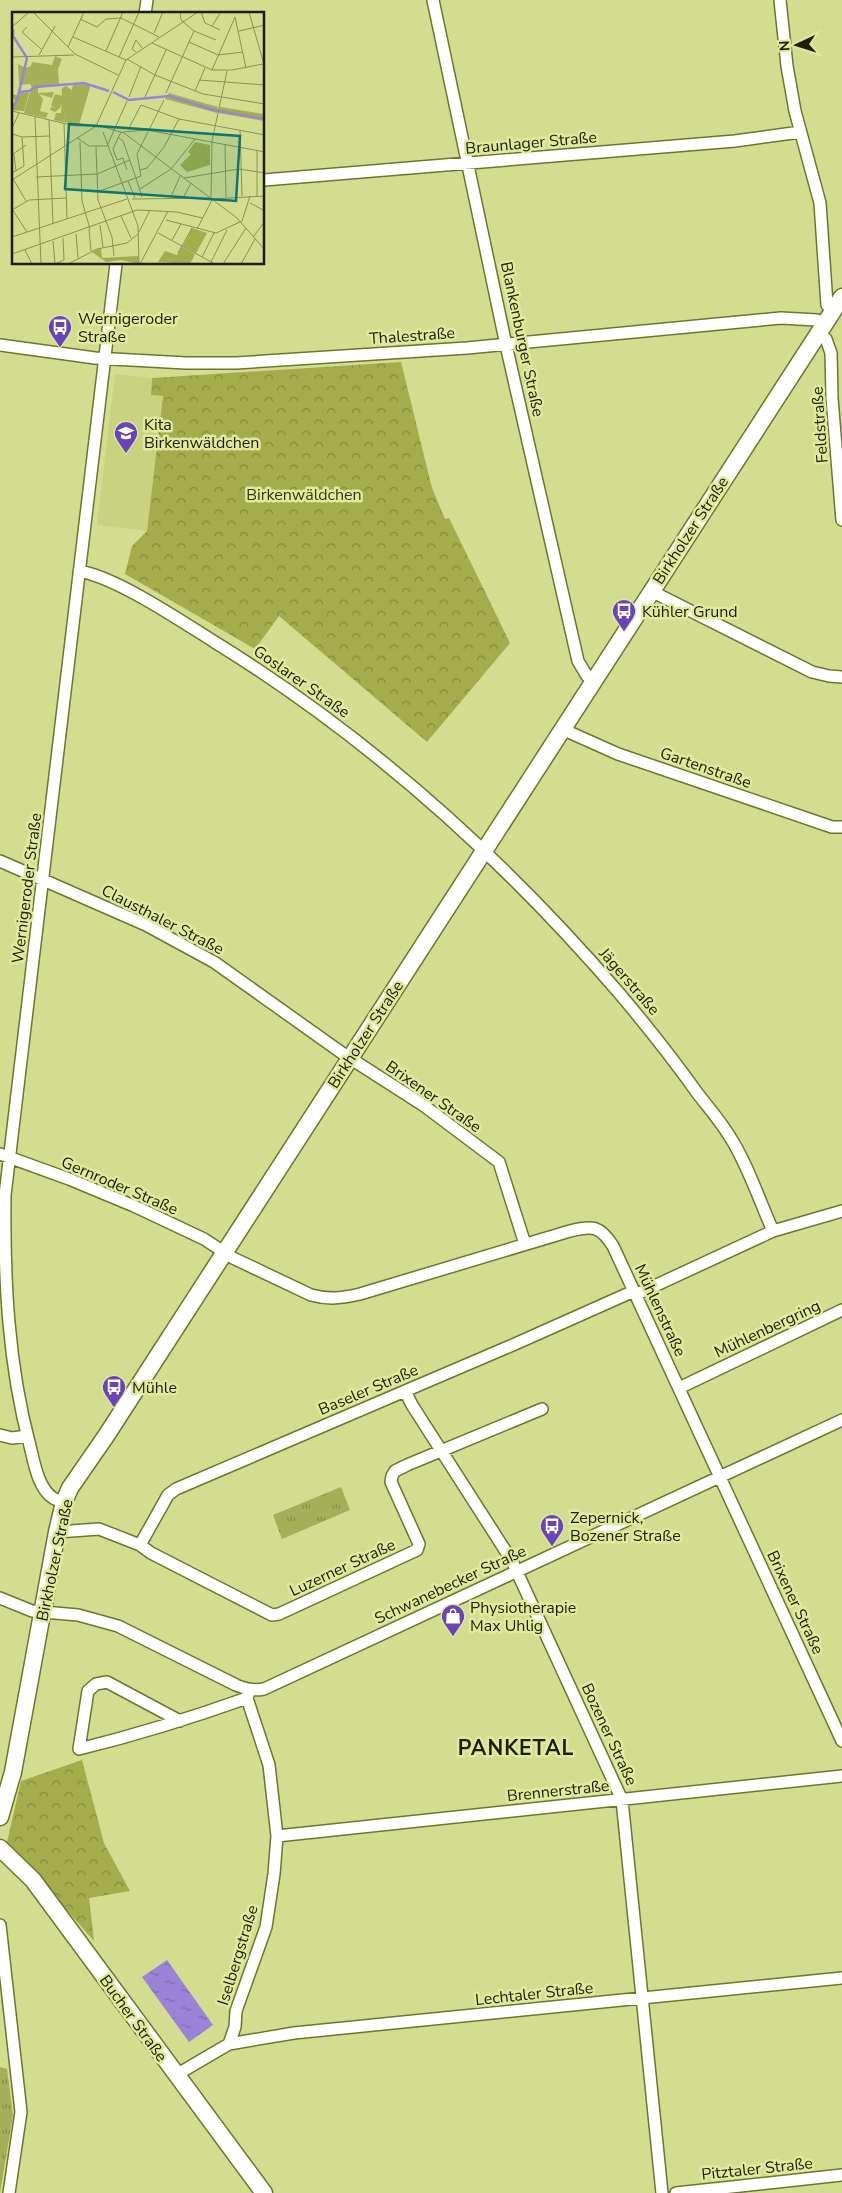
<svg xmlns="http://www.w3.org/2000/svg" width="842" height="2193" viewBox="0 0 842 2193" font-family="'Nunito Sans',sans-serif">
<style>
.built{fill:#c8d27f}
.grass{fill:url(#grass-tufts)}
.forest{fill:url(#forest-crowns)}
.water{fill:url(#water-ripples)}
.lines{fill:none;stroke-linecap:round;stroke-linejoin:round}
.street-casing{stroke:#6f762b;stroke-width:14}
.secondary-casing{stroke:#6f762b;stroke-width:19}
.street{stroke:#fff;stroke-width:11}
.secondary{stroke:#fff;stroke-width:16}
.labels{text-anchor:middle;stroke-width:5;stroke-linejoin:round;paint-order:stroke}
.street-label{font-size:16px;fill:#1b1e01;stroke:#e0ea9d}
.poi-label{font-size:16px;fill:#1b1e01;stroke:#e0ea9d;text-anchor:start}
.park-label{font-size:16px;fill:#33370d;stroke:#e0ea9d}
.district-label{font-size:21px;font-weight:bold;letter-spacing:1px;fill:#1b1e01;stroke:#e0ea9d}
.inset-river{fill:none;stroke:#9984d7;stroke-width:2.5}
.inset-road{fill:none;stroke:#899157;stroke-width:1}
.view{fill:#0f766e;fill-opacity:0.15;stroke:#0f766e;stroke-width:2.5}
.inset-edge{fill:none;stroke:#1b1e01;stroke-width:2.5}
</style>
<defs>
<pattern id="grass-tufts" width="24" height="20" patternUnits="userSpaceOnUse" patternTransform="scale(1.25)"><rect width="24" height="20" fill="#a5af58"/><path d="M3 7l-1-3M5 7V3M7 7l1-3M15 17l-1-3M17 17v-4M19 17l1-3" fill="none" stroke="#868e46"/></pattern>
<pattern id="forest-crowns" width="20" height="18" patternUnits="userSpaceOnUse" patternTransform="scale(1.25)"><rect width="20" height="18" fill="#a3ad4b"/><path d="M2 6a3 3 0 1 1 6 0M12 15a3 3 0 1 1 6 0" fill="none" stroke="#848c3c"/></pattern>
<pattern id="water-ripples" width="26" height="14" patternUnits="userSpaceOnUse" patternTransform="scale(1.25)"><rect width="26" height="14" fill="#9984d7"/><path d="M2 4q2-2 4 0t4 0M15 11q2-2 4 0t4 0" fill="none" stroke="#7c6bac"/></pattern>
</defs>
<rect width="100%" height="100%" fill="#d3dd90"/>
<!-- built -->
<path class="built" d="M115,374L152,378L151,395L163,396L147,531L97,525Z"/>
<!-- grass -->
<path class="grass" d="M341,1487L350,1510L282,1539L273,1515Z
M0,2067L7,2069L13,2115L0,2193Z"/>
<!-- forest -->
<path class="forest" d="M401,362L432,488L445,519L449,518L510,643L427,742L279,616L255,649L125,574L132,546L147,531L163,396L151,395L152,378Z
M82,1760L104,1843L130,1891L89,1898L94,1941L7,1842L21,1781Z"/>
<!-- water -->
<path class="water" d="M167,1960L213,2025L189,2042L142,1977Z"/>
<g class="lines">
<!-- street casing -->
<g class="street-casing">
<path id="street" d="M433,0L506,345L578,661L587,676L593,680
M780,0L787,66L795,111L820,203L827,305L834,310
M145,14L147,0
M264,180L735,141L800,132
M818,333L826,339L831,353L832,398L842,520
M0,345L95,358L186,363H236L467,348L781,318L817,320L824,324
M79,571C116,577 181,621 213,641C367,736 502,857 619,993C647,1026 673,1059 698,1094C709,1108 721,1122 730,1137C747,1163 760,1202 773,1231
M651,591L812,672L829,676L842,677
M562,729L618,754L832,827H842
M0,861L146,925L214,962L342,1053L423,1105L499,1162L525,1244
M0,1154L69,1179L134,1206L204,1239L233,1258L311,1295C329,1300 343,1298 360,1294L570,1231C593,1225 600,1226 613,1246L842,1741
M635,1295L773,1231L842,1211
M679,1388L842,1310
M405,1391L412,1405L512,1561L622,1800L662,2193
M0,1435L12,1438L27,1436
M64,1502C60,1501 56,1500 53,1498C38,1488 34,1462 30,1446C8,1364 4,1280 5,1195L116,264
M57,1532L99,1529L140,1545L151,1553L272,1615L279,1614L417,1550L419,1544L391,1482L392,1476L395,1471L407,1465L542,1409
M140,1545L168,1495L176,1489L515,1344L634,1291
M0,1598L32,1611L78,1615L118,1626L236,1685C246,1689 253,1691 264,1689L842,1420
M180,1721L107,1682L96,1684L88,1691L79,1749C136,1735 191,1718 247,1698L249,1692
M277,1836L842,1776
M0,1925L21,2112L9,2193
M229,2044L294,2033L842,1978
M176,2075L229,2044L235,2027L236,2011L266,1927L274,1874L277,1836L269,1765L247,1698
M676,2193L842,2175"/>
</g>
<!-- secondary casing -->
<g class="secondary-casing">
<path id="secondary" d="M0,1817L13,1772L57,1532L64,1502L70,1488L106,1436L842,297
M0,1848L33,1880L264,2193"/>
</g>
<!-- street -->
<use href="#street" class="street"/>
<!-- secondary -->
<use href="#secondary" class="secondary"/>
</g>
<!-- icons -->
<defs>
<g id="bus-pin" transform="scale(1.25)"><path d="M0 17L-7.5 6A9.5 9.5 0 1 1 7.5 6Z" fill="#6a42ba" stroke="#e0ea9d"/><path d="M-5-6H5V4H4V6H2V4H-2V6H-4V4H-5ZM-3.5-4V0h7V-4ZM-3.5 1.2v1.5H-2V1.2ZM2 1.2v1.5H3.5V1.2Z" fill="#fff"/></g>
<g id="school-pin" transform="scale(1.25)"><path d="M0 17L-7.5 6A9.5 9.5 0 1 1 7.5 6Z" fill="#6a42ba" stroke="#e0ea9d"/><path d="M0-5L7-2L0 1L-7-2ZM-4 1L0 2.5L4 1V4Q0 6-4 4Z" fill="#fff"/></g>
<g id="shop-pin" transform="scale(1.25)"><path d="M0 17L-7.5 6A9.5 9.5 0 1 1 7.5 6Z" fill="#6a42ba" stroke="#e0ea9d"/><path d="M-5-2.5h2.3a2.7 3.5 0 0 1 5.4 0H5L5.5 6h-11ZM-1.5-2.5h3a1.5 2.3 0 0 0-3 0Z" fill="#fff"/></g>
</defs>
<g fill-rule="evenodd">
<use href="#bus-pin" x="60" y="327"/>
<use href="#school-pin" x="126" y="433"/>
<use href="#bus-pin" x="624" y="611"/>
<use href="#bus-pin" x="114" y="1387"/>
<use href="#bus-pin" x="552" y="1526"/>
<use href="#shop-pin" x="453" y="1616"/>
</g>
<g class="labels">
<!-- street labels -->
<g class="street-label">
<text transform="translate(531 142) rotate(-5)" y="6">Braunlager Straße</text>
<text transform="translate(412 335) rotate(-4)" y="6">Thalestraße</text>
<text transform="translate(523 339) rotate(78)" y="6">Blankenburger Straße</text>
<text transform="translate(819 425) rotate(-94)" y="6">Feldstraße</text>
<text transform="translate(690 530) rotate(-57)" y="6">Birkholzer Straße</text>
<text transform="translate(302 681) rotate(35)" y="6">Goslarer Straße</text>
<text transform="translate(706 767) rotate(19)" y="6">Gartenstraße</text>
<text transform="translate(26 888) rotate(-83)" y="6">Wernigeroder Straße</text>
<text transform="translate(163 919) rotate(27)" y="6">Clausthaler Straße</text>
<text transform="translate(630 981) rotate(49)" y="6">Jägerstraße</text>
<text transform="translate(365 1034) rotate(-57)" y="6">Birkholzer Straße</text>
<text transform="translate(434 1096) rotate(35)" y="6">Brixener Straße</text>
<text transform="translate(120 1185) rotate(23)" y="6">Gernroder Straße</text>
<text transform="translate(661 1310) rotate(65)" y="6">Mühlenstraße</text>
<text transform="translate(767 1328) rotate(-25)" y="6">Mühlenbergring</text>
<text transform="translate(368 1389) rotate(-23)" y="6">Baseler Straße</text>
<text transform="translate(54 1560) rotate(-78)" y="6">Birkholzer Straße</text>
<text transform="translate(342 1567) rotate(-25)" y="6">Luzerner Straße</text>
<text transform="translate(450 1584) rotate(-25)" y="6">Schwanebecker Straße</text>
<text transform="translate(796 1602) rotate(65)" y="6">Brixener Straße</text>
<text transform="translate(610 1734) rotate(65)" y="6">Bozener Straße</text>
<text transform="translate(558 1790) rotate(-6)" y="6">Brennerstraße</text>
<text transform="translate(237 1955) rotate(-73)" y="6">Iselbergstraße</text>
<text transform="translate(534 1993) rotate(-6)" y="6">Lechtaler Straße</text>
<text transform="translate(134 2018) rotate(54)" y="6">Bucher Straße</text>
<text transform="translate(757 2168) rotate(-6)" y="6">Pitztaler Straße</text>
</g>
<!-- poi labels -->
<g class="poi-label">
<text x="78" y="324">Wernigeroder<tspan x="78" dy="18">Straße</tspan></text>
<text x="144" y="430">Kita<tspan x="144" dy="18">Birkenwäldchen</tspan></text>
<text x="642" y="617">Kühler Grund</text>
<text x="132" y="1393">Mühle</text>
<text x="570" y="1523">Zepernick,<tspan x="570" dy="18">Bozener Straße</tspan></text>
<text x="470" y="1613">Physiotherapie<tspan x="470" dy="18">Max Uhlig</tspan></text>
</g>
<!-- park labels -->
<g class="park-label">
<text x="304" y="500">Birkenwäldchen</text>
</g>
<!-- district labels -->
<g class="district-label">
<text x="516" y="1755">PANKETAL</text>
</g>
</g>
<!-- overview -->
<g transform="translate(12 12)">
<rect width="252" height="252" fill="#d3dd90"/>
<path d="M43,44L50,47L46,57L47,72L20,76L18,72L7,73L6,52L14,56L19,54L20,50L40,53ZM79,72L67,113L51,110L61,73ZM23,75H26V81L42,80L40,86L27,82L31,87L28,99L36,101L34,106L12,101L18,80ZM157,81L206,95L205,101L153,87Z" fill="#a5af58"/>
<path d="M8,81H17L12,99L0,98L3,90L0,82L7,84ZM208,95L252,102V109L206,101ZM183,130L198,133V153L175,160L168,153L179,142L176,140ZM180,216L195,221L184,241L171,234ZM170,235L183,242L178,252L146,250L153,239L165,243ZM89,236L90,246L126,244L127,252L109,248L94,250L80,240Z" fill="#a3ad4b"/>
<path d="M54,74L60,78L51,110L42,108L44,101H49L50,76ZM43,82L51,84L48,96L43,100L38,98L39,95L44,96L39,94Z" fill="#a5af58"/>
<path class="inset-river" d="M8,80L17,79L23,75L72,71L97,79M101,80L117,88L157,84L202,98L253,107M0,95L5,89L15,46L1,24V17"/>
<path class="inset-road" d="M21,0L63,42L106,63M168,0L169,8L182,19L204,28M189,0L193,11L208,18M237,0L253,56M223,5L234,56M68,7L85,15L94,7L109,6L147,25M200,14L209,0M0,15L17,0M15,15L10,20L29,37M227,19L253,13M142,21L151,0M61,25L114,48M177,30L206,43L231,40M140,31L200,58H220L251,52M56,35L72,0M94,39L111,0M124,40L120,37L124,28L130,36M27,43L43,14M0,45L62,43M107,45L127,0M115,47L143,63L191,82L253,92M200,58L223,5M187,68L253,73M183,79L193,56M154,81L182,19M117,85L129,54M133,85L154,38M0,99L63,114L85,113L112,121L225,206L253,238M23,105L29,252M37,108L41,212M52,111L55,207M0,116L7,101M116,118L129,93L167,107L253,123M228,118L230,184M91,120L126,214L127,252M109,120L101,137L105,148L111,146L115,158M111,120L135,118L253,140M0,122L10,125L38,124M10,125L12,154L0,161V165L14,189M65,126L77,134H95M107,126L111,129L124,166M68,130L70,189L78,217M213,132L214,185M95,134L115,89M84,135L86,188L100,225L102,244M245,139V184M1,142L14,133M2,142L4,159M128,158L135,156L152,135L167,107M24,165L85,162L118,148M124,166L130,185M172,166L227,157L253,161M0,168L84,114L114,48L186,0M116,169L123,186M128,177L159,157L183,127M85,180L129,164L125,142L152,88M159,185L168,164M171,186L179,171M199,186L200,129L215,59M120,187L198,186M200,187L253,184M238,191L253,199M0,197L15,220M0,198L17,188L54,186M109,204L119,226M154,208L204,221L230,209L238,184M88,213L91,235M77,217L79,239M185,217L200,188M127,220L138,198M146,221L203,252M64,222L66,246M0,225L115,187M241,225L253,209M160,228L169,212M41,229L43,252L52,248L51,226M13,238L20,252M166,241L180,216M0,242L125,198L165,200L190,206M190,245L202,221M58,251L85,237L115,231L126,222M128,252L156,199M198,252L215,218M211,252L234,216M229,252L243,227"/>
<path class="view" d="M57,112L228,124L224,189L53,177Z"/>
<rect width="252" height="252" class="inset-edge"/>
</g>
<!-- north arrow -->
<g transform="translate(797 45) rotate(266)" stroke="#e0ea9d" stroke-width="4" paint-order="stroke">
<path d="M0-4L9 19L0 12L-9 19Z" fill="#1b1e01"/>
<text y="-8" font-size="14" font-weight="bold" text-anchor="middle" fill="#1b1e01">N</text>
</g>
</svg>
